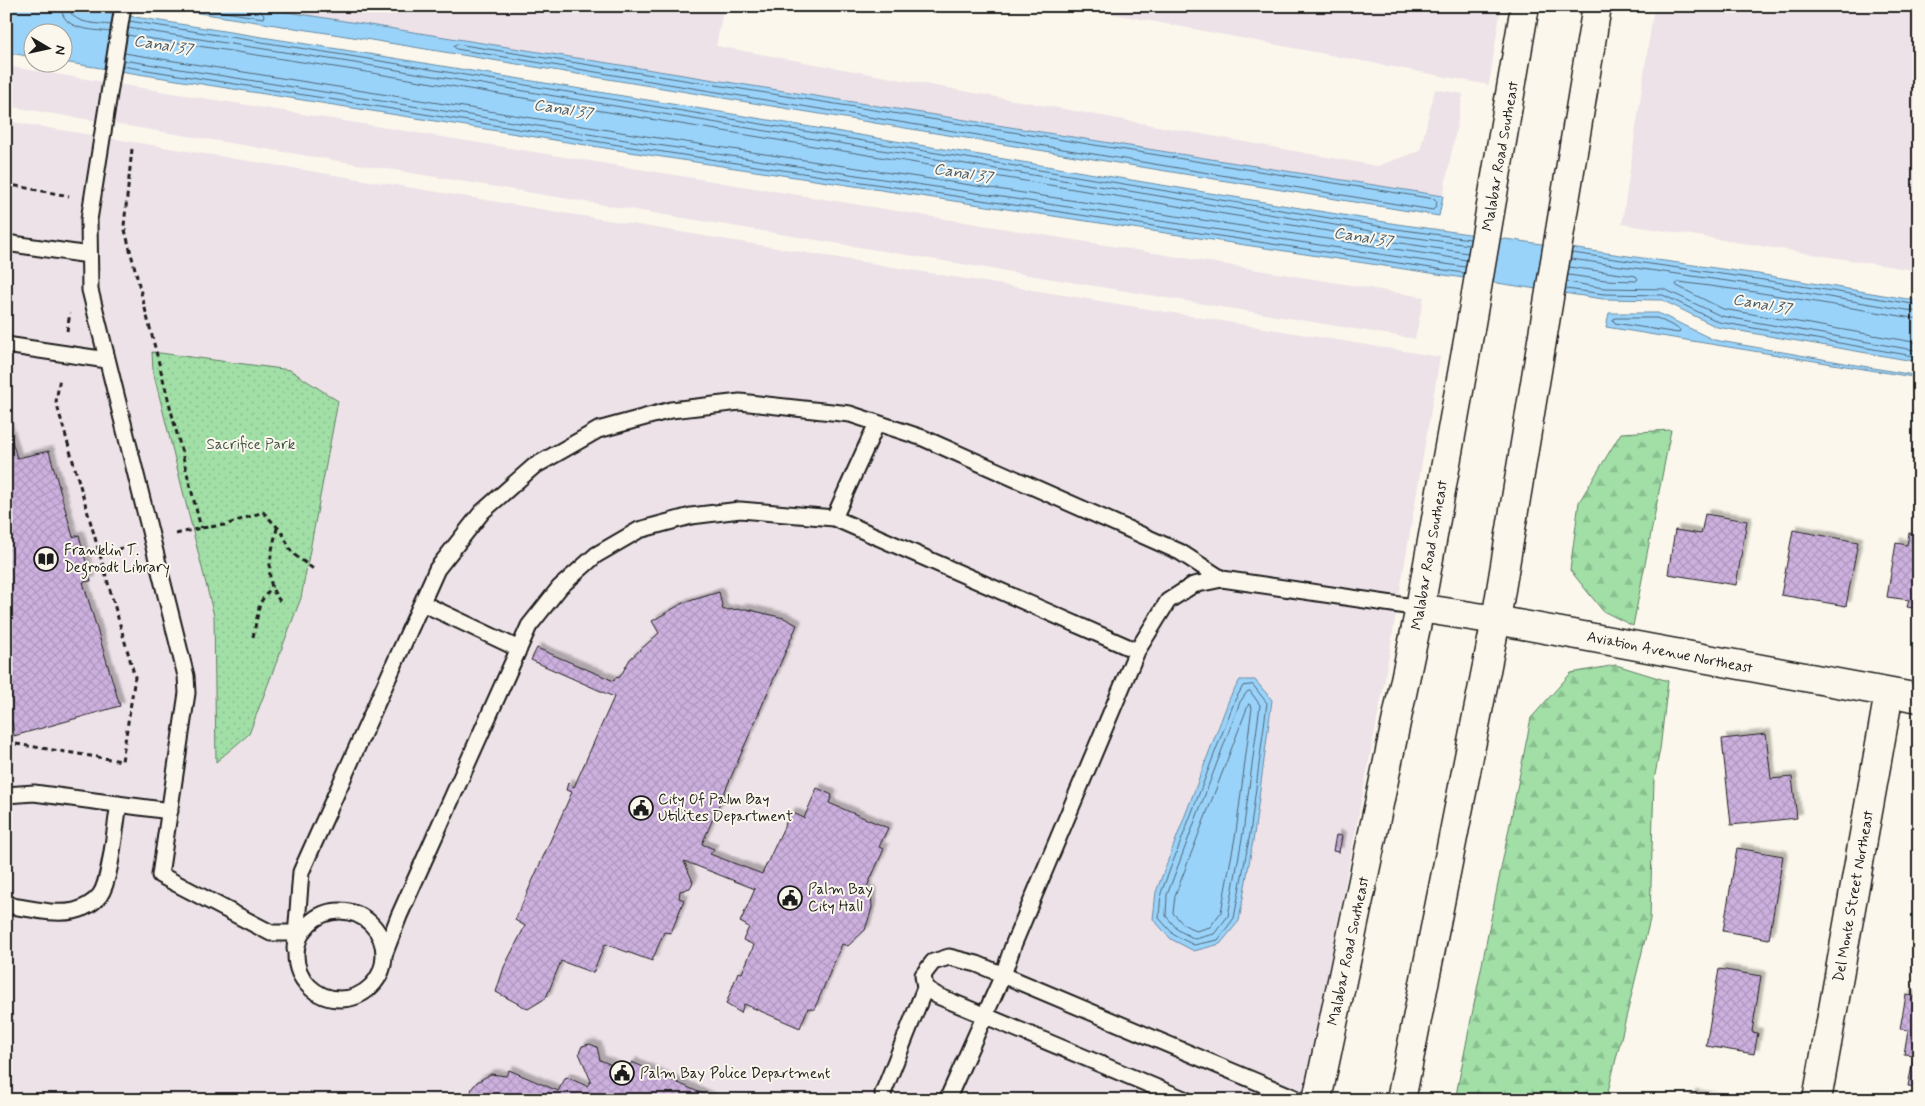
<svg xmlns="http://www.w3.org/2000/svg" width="1925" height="1106" viewBox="0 0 1925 1106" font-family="Mynerve,sans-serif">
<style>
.built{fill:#ede2e8}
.forest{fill:url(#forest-firs);stroke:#5e7e62}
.park{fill:url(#park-dots);stroke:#5e7e62}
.water{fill:#9ad3fa;stroke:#688aa1}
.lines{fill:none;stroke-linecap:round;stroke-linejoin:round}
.shore{stroke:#4e6575;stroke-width:1}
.building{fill:url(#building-cross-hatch);stroke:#1c1c1c;filter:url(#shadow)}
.service-casing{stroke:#1c1c1c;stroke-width:19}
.minor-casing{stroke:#1c1c1c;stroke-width:31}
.secondary-casing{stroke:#1c1c1c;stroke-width:31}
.path{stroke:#1c1c1c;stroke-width:3;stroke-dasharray:5 4;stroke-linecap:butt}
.service{stroke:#fbf7ec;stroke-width:15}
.minor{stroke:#fbf7ec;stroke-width:28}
.secondary{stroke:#fbf7ec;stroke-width:28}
.labels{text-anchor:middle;stroke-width:4;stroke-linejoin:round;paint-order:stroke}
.street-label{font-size:15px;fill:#1c1c1c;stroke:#fbf7ec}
.park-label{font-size:15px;fill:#445646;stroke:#fbf7ec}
.poi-label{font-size:15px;fill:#1c1c1c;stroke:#fbf7ec;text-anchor:start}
.water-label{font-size:16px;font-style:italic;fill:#485c6a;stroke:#fbf7ec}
</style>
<defs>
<pattern id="forest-firs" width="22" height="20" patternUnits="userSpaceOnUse" patternTransform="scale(1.25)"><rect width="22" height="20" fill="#a1dfa7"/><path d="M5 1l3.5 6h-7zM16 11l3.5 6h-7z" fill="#8abf8f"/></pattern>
<pattern id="park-dots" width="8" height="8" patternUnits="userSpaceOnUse" patternTransform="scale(1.25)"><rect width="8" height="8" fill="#a1dfa7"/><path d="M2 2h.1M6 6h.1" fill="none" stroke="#8abf8f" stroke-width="1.8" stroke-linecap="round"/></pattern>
<pattern id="building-cross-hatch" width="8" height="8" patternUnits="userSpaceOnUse" patternTransform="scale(1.25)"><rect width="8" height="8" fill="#ccb0de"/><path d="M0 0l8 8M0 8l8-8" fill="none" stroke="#af97be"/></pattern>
<filter id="shadow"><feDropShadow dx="4.5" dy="-4.5" stdDeviation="1" flood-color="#0004"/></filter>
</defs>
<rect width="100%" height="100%" fill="#fbf7ec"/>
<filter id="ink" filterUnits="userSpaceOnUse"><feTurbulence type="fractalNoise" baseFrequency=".02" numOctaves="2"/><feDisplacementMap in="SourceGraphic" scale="10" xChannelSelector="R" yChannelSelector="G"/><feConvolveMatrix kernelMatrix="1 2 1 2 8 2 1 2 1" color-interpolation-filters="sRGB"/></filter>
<g filter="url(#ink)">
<!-- built -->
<path class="built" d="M250,6H724L716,46L1377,166L1420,151L1435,89L1463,94L1443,196Z
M1071,6H1501L1489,85Z
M1654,6H1919V271L1622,224Z
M6,66L326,118L1424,297L1415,339L6,106Z
M6,121L1440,357L1383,690L1303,1100H6Z"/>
<!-- forest -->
<path class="forest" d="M1671,430L1633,626L1603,611L1570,570L1579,502L1621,433Z
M1616,665L1668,681L1660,749L1654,780L1650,919L1606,1100H1455L1531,718L1571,673Z"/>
<!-- park -->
<path class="park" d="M152,352L290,370L338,401L301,598L249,734L216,762L214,616L153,371Z"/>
<!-- water -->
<path class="water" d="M6,6H65L357,52L1397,224L1758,274L1919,301V362L1717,327L1662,300L1603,299L649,155L63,62L62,32H32V57L6,52Z
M154,6H250L1443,196L1439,216L359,38Z
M1609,313H1658L1714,340L1919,376V378L1606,327Z
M1240,680H1255L1272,700L1254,835L1239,921L1220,944L1194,951L1171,939L1153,919L1156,892L1230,697Z"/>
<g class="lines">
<!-- shore -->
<path class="shore" d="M61,6C62,31 91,29 110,32
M69,6C70,25 97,23 111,25
M186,6L263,18L264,15L260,11L259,6
M129,21L356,57L1396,229L1470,239
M128,28L355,63L1395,235L1469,245
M127,35L354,70L1394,242L1468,253
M457,44L1435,199L1437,202L1435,208L1433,210L456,49L454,46Z
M124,53L652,137L1467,260
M123,60L651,144L1465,267
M122,66L650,150L1464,273
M1572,253L1757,279L1919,305
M1571,259L1756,285L1919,312
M1568,275L1605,280L1636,281L1638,279L1636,276L1569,267
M1567,282L1604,288L1664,289L1721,316L1919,351
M1566,289L1604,294L1663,295L1719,322L1919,357
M1616,318H1657L1679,329L1680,331L1678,333L1615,323L1613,320Z
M1919,319L1755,292L1679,282L1676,284L1677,286L1723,309L1919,343
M1253,685L1267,703L1250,834L1234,918L1218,940L1194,945L1174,935L1159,918L1161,893L1235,700L1243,686Z
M1250,691L1260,705L1243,833L1228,916L1214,934L1195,939L1178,930L1166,916L1167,895L1240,702L1247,692Z
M1249,704L1252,707L1236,832L1221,912L1210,927L1196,931L1183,924L1173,913L1175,896Z"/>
</g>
<!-- building -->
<path class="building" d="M6,422L17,458L49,451L73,537L79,535L91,581L83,582L120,706L14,736L12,721L6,723Z
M1705,514L1747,521L1736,585L1668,574L1675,530L1701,534Z
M1793,530L1858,542L1846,606L1781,595Z
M1909,533L1919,534V609L1907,607L1909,600L1887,597L1896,543L1907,545Z
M719,592L723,610L746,609L784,618L797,625L702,844L714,849L710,854L762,874L791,812L804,818L817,788L832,795L829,803L888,828L879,847L884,849L866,889L871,891L872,908L865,930L848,946L842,944L814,1010L808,1008L800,1028L744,1004L741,1013L726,1004L738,972L742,973L754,945L743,940L749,927L740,922L755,889L684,861L693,882L690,888L680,891L679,898L684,900L671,933L664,932L652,961L605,944L593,973L561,961L546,998L528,1009L496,992L504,967L525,926L515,920L572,792L566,790L568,783L574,787L614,697L531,660L537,648L614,681L615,678L620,677L630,659L659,633L652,621L683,603Z
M1766,734L1771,779L1792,777L1797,818L1731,825L1722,739Z
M1336,835L1342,836L1339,852L1333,851Z
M1737,848L1783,856L1769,939L1723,931Z
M1919,932V960L1914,959Z
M1719,969L1761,976L1752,1032L1758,1033L1754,1054L1706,1046Z
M1906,995L1919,997V1087L1908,1086L1914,1055L1904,1054L1908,1030L1900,1029Z
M590,1044L597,1047L600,1060L626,1071L632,1062L716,1100H469L472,1088L477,1082L491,1074L506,1076L509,1070L558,1091L566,1077L587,1086L591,1081L579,1053L582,1046Z
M1691,1094L1726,1100H1691Z"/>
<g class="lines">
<!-- service casing -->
<g class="service-casing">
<path id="service" d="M123,6L89,220L90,290L186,676L187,693L160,875L271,933H296
M6,243L89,255
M6,345L107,360
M834,518L877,423
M422,603L519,649
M6,795L34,793L170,811
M6,902L12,906C32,909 54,915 74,911C83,909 94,903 100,895C111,880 115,825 119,804
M296 955a44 44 0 1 1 88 0a44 44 0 1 1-88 0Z
M295,949L301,872L437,569L482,512L533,467L598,430L671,410L740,402L850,414L923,438L1180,552L1222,579
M384,955L399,916L529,626L560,587L596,555L639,530L691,516L740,510L834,518L1137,651
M884,1100L883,1093L925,988
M947,1100L1003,975L1014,943L1137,651L1168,601L1193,585L1222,579L1420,608
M1186,1100L938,996L925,988L923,975L933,962L949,957L977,964L1300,1100"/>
</g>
<!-- minor casing -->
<g class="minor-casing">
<path id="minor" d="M1420,608L1496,620L1919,698
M1817,1100L1889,693"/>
</g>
<!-- secondary casing -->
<g class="secondary-casing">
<path id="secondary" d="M1317,1100L1420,608L1469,335L1525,6
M1401,1100L1496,620L1597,6"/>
</g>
<!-- path -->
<path class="path" d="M132,149L124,226L201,528
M6,184L69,196
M67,331L70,313
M277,528C272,551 262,581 280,601
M176,534L201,528L225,525L263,512L282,532L292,553L316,571
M101,554L129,546
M253,637L260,603L272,586
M16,744L122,761L135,677L56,402L60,377"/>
<!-- service -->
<use href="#service" class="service"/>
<!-- minor -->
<use href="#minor" class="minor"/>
<!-- secondary -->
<use href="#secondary" class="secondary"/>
</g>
</g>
<!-- icons -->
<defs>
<g id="library-ring" transform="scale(1.25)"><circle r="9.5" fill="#fbf7ec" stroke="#1c1c1c" stroke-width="1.5"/><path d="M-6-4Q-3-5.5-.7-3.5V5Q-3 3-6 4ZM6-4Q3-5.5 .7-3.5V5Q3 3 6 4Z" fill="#1c1c1c"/></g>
<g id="civic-ring" transform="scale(1.25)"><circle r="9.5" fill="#fbf7ec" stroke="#1c1c1c" stroke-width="1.5"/><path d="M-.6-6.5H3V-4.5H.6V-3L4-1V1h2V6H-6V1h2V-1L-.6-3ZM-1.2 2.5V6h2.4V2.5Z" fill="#1c1c1c"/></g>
</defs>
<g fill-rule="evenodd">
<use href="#library-ring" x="46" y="559"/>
<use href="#civic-ring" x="641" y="808"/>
<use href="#civic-ring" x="790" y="898"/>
<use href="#civic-ring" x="622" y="1073"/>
</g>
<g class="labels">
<!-- street labels -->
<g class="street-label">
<text transform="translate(1500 156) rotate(-80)" y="5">Malabar Road Southeast</text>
<text transform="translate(1429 555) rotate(-80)" y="5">Malabar Road Southeast</text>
<text transform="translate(1670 652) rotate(11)" y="5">Aviation Avenue Northeast</text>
<text transform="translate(1853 896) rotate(-80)" y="5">Del Monte Street Northeast</text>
<text transform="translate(1348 951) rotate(-78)" y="5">Malabar Road Southeast</text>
</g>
<!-- park labels -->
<g class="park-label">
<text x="251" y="449">Sacrifice Park</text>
</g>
<!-- poi labels -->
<g class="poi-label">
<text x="64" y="555">Franklin T.<tspan x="64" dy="17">Degroodt Library</tspan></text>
<text x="658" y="804">City Of Palm Bay<tspan x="658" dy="17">Utilites Department</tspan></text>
<text x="808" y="894">Palm Bay<tspan x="808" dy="17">City Hall</tspan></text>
<text x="640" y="1078">Palm Bay Police Department</text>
</g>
<!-- water labels -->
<g class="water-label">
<text transform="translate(163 44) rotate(9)" y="6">Canal 37</text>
<text transform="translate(563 108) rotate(9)" y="6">Canal 37</text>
<text transform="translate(963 172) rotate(9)" y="6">Canal 37</text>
<text transform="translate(1363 236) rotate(9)" y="6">Canal 37</text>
<text transform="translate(1762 303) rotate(10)" y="6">Canal 37</text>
</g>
</g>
<!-- margin -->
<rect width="1925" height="1106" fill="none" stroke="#fbf7ec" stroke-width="25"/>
<rect x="12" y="12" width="1900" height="1081" fill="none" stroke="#1c1c1c" stroke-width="2" filter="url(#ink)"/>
<!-- north arrow -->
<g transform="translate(48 48) rotate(99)"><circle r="24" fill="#fbf7ec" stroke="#a29f99"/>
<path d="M0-4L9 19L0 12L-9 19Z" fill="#1c1c1c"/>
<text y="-8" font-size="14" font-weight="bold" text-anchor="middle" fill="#1c1c1c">N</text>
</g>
</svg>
